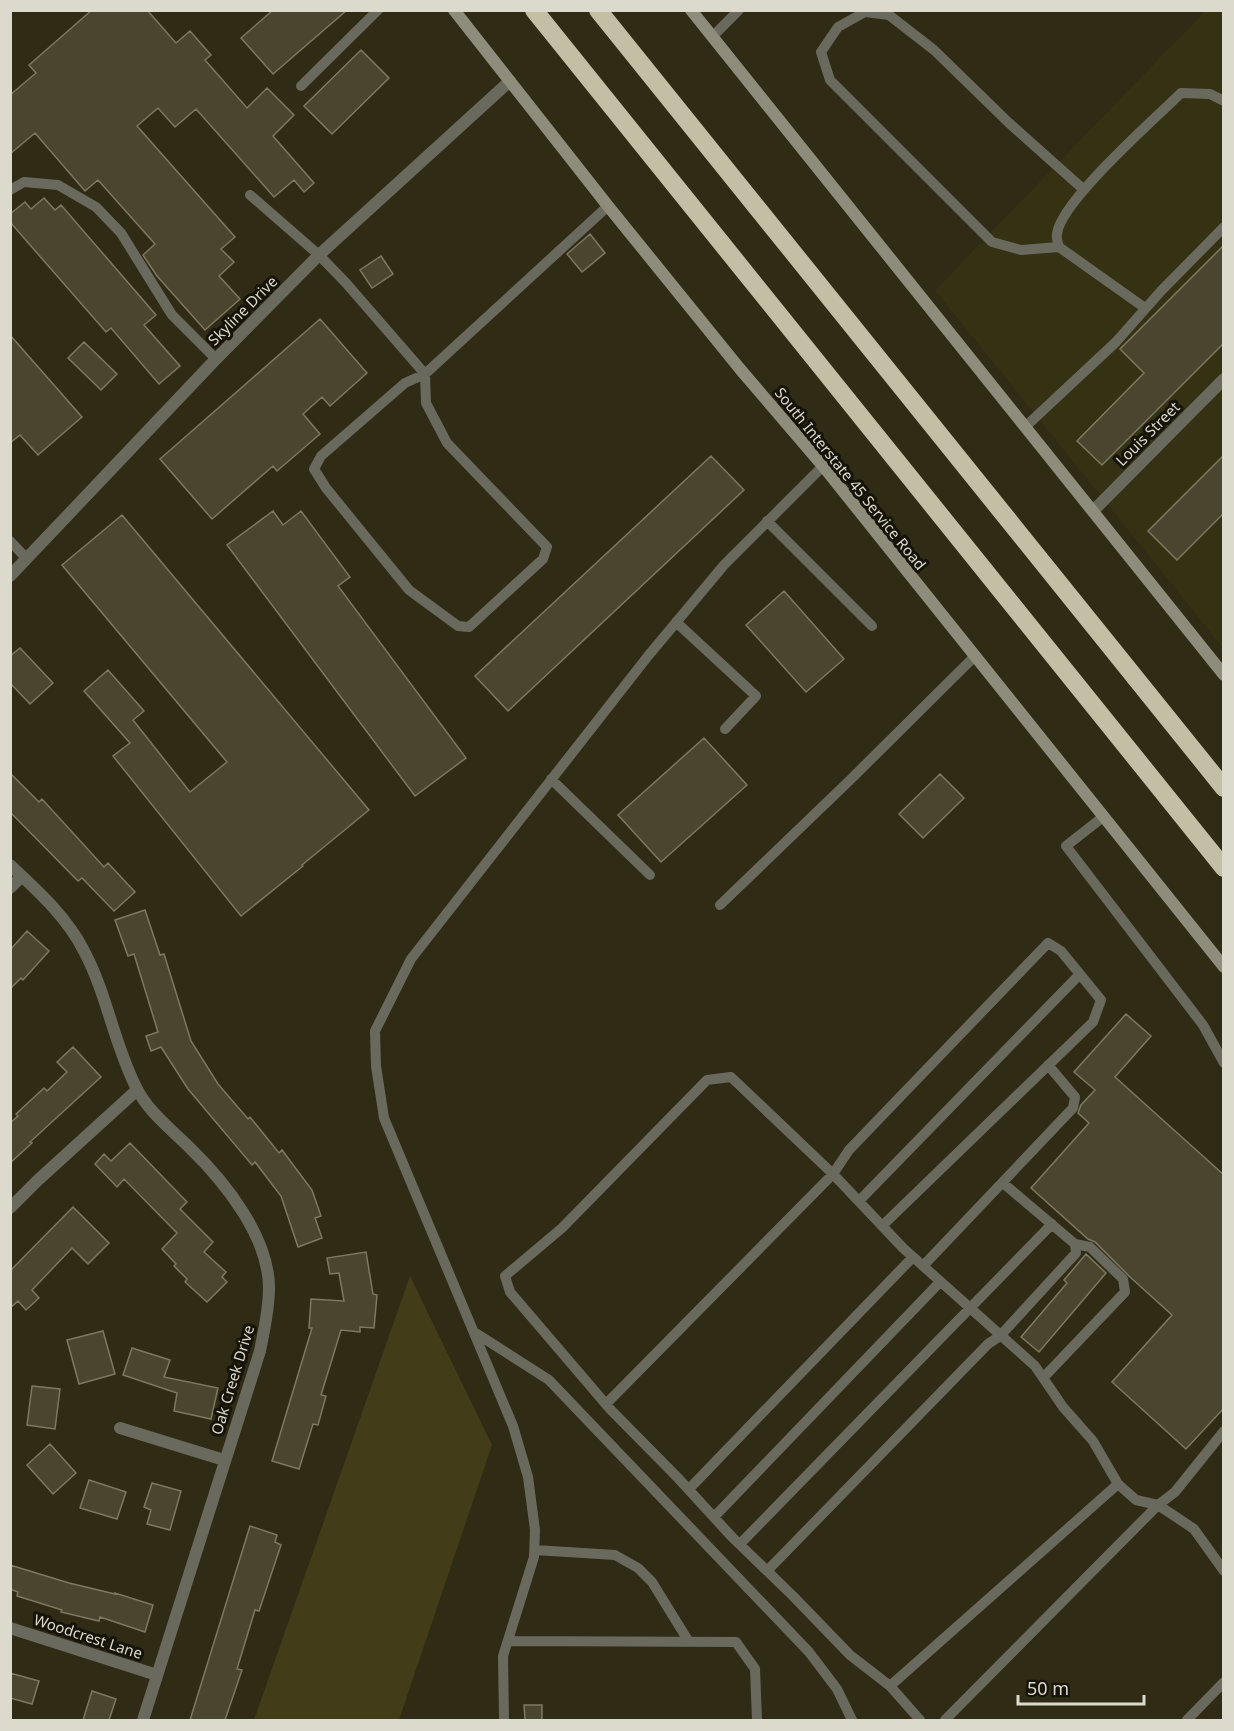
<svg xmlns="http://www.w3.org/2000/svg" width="1234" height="1731" viewBox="0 0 1234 1731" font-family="'Noto Sans',sans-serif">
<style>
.built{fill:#353113}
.green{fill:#423c18}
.building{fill:#49452e;stroke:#7d7960;stroke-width:1.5}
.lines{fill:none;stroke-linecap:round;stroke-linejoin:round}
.service{stroke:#6a695e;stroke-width:10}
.minor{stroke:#6a695e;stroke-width:12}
.secondary{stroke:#8e8c7b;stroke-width:12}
.motorway{stroke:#c3bfa4;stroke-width:18}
.labels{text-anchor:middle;stroke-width:6;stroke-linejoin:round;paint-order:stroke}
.street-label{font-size:15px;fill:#dcdacc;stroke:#15130a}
</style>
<rect width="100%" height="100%" fill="#2f2b15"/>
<!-- built -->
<path class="built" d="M1205,11H1223V648L935,290Z"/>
<!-- green -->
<path class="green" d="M410,1276L492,1445L399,1720H254Z"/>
<!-- building -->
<path class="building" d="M92,10H147L176,43L190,31L211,55L205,60L247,108L267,88L294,115L273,136L314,183L304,192L294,180L274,197L196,109L175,127L158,108L137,126L235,237L221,249L234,262L219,276L240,299L205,330L157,276L143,255L155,244L98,180L85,191L35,133L10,154V95L36,73L29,65Z
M273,10H347L273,74L241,38Z
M361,50L389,78L332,134L304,106Z
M44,198L55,210L61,205L156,315L144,325L180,366L159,384L111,328L106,332L10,222V214L25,202L31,209Z
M590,234L605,253L582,272L567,254Z
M1224,245V343L1102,465L1077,441L1144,373L1120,349Z
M381,256L393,274L372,288L360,270Z
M320,319L367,373L330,406L322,397L303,414L320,434L277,471L273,466L212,519L160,459Z
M10,335L82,417L38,455L20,435L10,443Z
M84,342L117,374L101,390L68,358Z
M1224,455V513L1177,560L1148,531Z
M711,456L744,490L508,711L475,676Z
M273,511L283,525L301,511L350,577L338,586L466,758L415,796L227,545Z
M122,515L369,810L302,865L303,866L241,916L113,756L130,743L84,691L108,670L144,711L133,720L190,792L227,762L62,565Z
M784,591L844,659L806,692L746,625Z
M20,648L53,683L30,704L10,683V656Z
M704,738L747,785L661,862L618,815Z
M10,773L39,802L42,799L104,867L108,863L135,892L114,911L82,878L78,881L10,812Z
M940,774L964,798L923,838L899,814Z
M145,910L160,955L164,954L191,1041L218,1084L248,1119L250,1117L279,1153L282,1150L312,1190L321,1216L315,1218L322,1238L298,1247L281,1196L255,1162L252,1165L188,1089L161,1047L151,1051L146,1036L158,1032L134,954L128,956L115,920Z
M27,931L49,951L23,980L21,978L10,989V950Z
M1126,1014L1151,1036L1115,1077L1224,1175V1408L1186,1449L1112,1382L1172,1315L1130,1277L1095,1242L1088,1239L1031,1188L1089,1123L1078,1113L1081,1105L1095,1090L1074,1072Z
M73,1047L101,1077L30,1142L32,1143L10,1163V1123L18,1116L16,1114L44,1088L47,1091L67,1072L57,1062Z
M130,1143L187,1202L180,1209L213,1242L204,1252L226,1272L222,1277L227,1282L207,1302L185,1282L187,1279L174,1266L176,1264L162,1249L177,1233L124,1179L117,1187L95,1164L104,1154L111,1161Z
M73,1207L109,1243L88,1264L72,1248L32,1290L39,1298L26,1310L18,1301L10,1308V1271Z
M366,1252L373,1294L377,1295L374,1328L360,1327V1332L341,1330L321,1395L326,1396L318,1425L313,1424L299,1469L272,1461L312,1328H309L311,1299L344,1301L339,1273L330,1274L327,1258Z
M1086,1254L1106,1273L1039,1352L1021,1337L1067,1283L1064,1280Z
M103,1331L115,1374L79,1384L67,1340Z
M132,1348L170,1360L164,1377L218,1388L211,1419L174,1411L177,1393L123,1375Z
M32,1386L60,1389L55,1429L27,1425Z
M50,1444L76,1473L53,1494L27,1465Z
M89,1480L126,1492L117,1519L80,1508Z
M152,1483L181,1491L170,1530L147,1524L151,1510L144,1507Z
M250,1526L277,1535L275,1542L281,1545L259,1611L255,1610L237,1669L242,1670L225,1720H190Z
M10,1565L69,1583L115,1594V1593L153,1605L145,1632L100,1617L99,1621L61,1612L62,1610L17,1596L18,1592L10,1589Z
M10,1673L39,1681L32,1704L10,1698Z
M92,1691L116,1699L109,1720H83Z
M524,1705H542V1720H525Z"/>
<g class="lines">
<!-- service -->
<path class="service" d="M712,37L739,10
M301,86L378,10
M10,190L24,182L58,185L96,207L121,233L172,315L216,359
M250,195L319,255L346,283L425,374L608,206
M1059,247L1021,250L992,242L830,80L821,52L838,27L865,12L889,15L934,50L1009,123L1083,189
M1145,308L1059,247C1058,243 1056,238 1057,234C1060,202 1155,119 1181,93L1210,94L1224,101
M425,374L426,403L447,443L547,547L543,559L469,627L458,626L409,590L326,488L314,469L321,456L405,383Z
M1025,427L1116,342L1161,291L1224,227
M767,521L872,626
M10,541L27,559
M676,622L756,696L725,729
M551,779L650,875
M1103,817L1066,846L1203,1025L1224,1063
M720,905L849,781L974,657
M859,1201L1080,974
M882,1226L1093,1022L1101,1000L1061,951L1048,943L849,1150L833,1174L903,1248L1035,1366L1063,1407L1093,1441L1118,1484L1136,1500L1158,1505L1175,1492L1224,1431
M923,1266L1073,1108L1075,1097L1048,1065
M474,1332L549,1380L809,1652L837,1689L852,1720
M1043,1378L1125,1292L1123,1279L1090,1247L1075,1244
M606,1404L833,1174L731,1077L707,1080L562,1228L505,1276L510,1292L610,1409L678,1478L732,1537L792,1595L850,1655L890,1686L1118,1484
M689,1489L913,1257
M714,1517L940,1282
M740,1544L1052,1224
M535,1550L615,1555L638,1568L652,1582L689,1642
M767,1571L988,1344L1000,1336L1076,1253L1075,1244L1003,1183
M508,1641L736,1642L755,1669L757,1720
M890,1686L920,1720
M504,1720L503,1656L534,1557L535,1530L528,1477L513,1426L384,1118L376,1066L375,1031L411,959L648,656L724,565L823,466
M945,1720L1158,1505L1194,1529L1224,1571
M1187,1720L1224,1682"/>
<!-- minor -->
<path class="minor" d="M1093,511L1224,379
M10,576L216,359L319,255L510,81
M10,865C38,891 67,917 84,951C107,994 114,1044 136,1087C148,1112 171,1129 190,1148C225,1182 269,1237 269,1288C269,1310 264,1330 260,1351L143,1720
M10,888L22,876
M10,1208L37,1181L137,1090
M120,1428L224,1460
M10,1628L157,1675"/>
<!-- secondary -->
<path class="secondary" d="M454,10L608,206L740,369L823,466L1224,967
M691,10L1224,675"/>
<!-- motorway -->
<path class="motorway" d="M534,10L1224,868
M598,10L1224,788"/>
</g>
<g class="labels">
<!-- street labels -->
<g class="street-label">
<text transform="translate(243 311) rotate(-45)" y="5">Skyline Drive</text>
<text transform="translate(1148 434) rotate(-45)" y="5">Louis Street</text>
<text transform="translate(850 479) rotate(51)" y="5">South Interstate 45 Service Road</text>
<text transform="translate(233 1380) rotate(-73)" y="5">Oak Creek Drive</text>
<text transform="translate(88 1637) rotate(18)" y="5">Woodcrest Lane</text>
</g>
</g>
<!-- border -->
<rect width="1234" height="1731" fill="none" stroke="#dcdacc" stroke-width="24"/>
<!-- scale -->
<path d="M1018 1695v9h126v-9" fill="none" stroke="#dcdacc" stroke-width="3"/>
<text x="1027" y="1695" font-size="18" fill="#dcdacc" stroke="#15130a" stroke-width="4.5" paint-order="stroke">50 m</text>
</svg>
